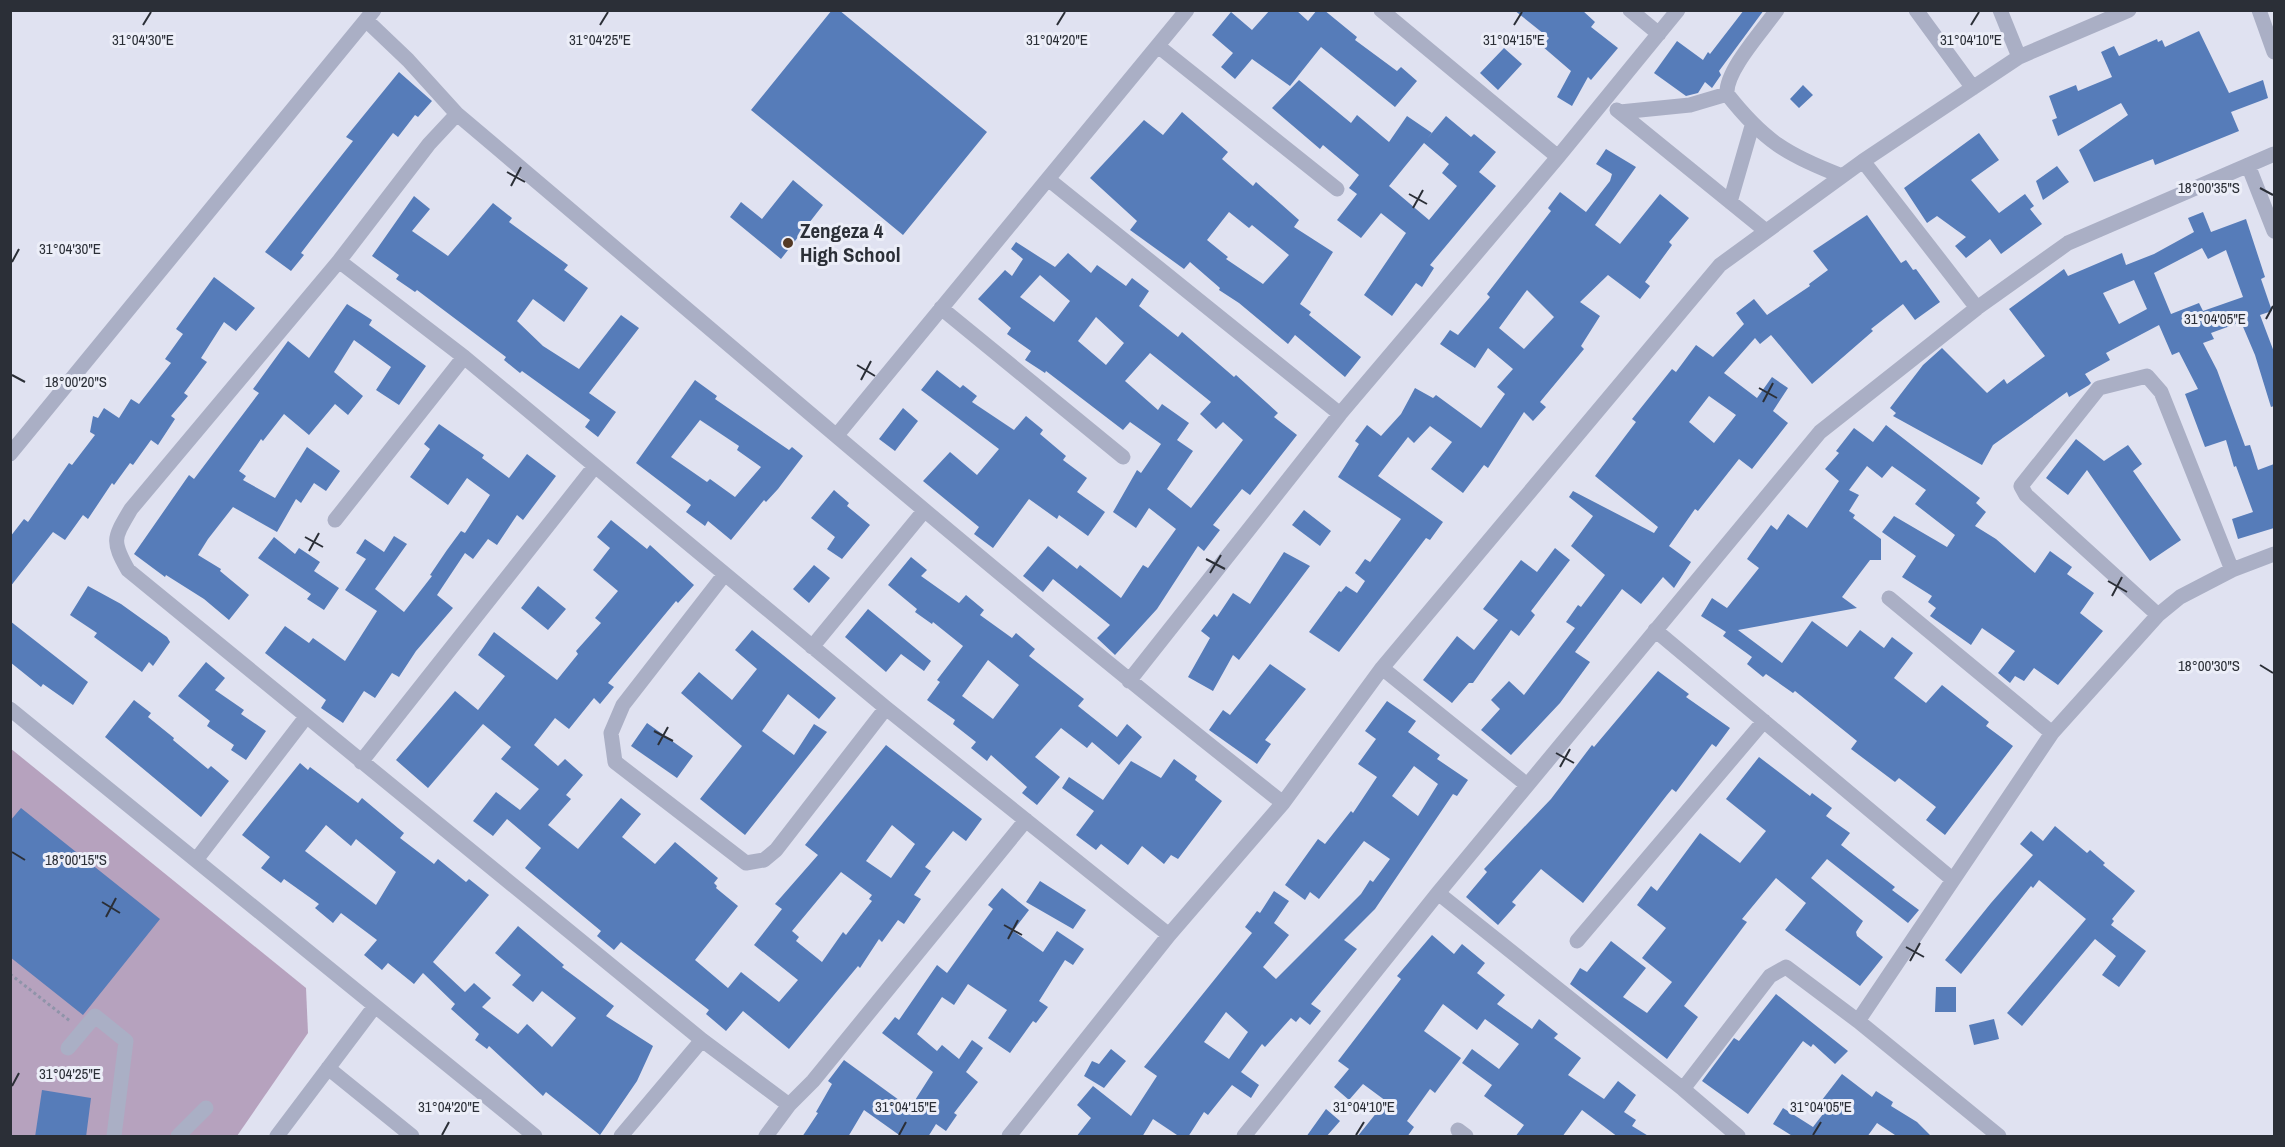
<svg xmlns="http://www.w3.org/2000/svg" width="2285" height="1147" viewBox="0 0 2285 1147" font-family="'Archivo Narrow',sans-serif">
<style>
.green{fill:#b6a2be}
.building{fill:#567cb9;fill-rule:evenodd}
.lines{fill:none;stroke-linecap:round;stroke-linejoin:round}
.path{stroke:#8f94a9;stroke-width:3;stroke-dasharray:3 3;stroke-linecap:butt}
.minor{stroke:#aaafc5;stroke-width:15}
.ticks{fill:none;stroke:#2b2f37;stroke-width:2}
.poi-dot{fill:#543a25;stroke:#eceef8;stroke-width:2}
.labels{text-anchor:middle;stroke-width:6;stroke-linejoin:round;paint-order:stroke}
.poi-label{font-size:21px;font-weight:bold;fill:#2b2f37;stroke:#eceef8;text-anchor:start}
.ticks-label{font-size:15px;text-anchor:middle;fill:#2b2f37;stroke:#eceef8;stroke-width:6;stroke-linejoin:round;paint-order:stroke}
</style>
<rect width="100%" height="100%" fill="#e0e2f1"/>
<!-- green -->
<path class="green" d="M10,748L306,988L308,1033L237,1136H11Z"/>
<!-- building -->
<path class="building" d="M832,10H839L987,132L903,235L751,110Z
M1270,10H1296L1308,21L1317,10H1324L1357,37L1355,40L1397,71L1401,67L1417,81L1395,107L1321,47L1290,86L1252,59L1235,79L1221,67L1233,53L1212,35L1231,12L1252,30Z
M1514,10H1582L1595,22L1591,27L1618,48L1591,80L1588,77L1572,106L1557,97L1571,71L1542,46L1549,38Z
M1744,10H1764L1719,71L1721,75L1712,88L1705,82L1698,93L1686,96L1654,73L1677,41L1703,60L1708,52L1710,54Z
M2199,31L2229,93L2263,80L2268,98L2231,112L2239,131L2155,165L2153,159L2094,182L2079,150L2128,115L2121,103L2058,136L2052,120L2057,118L2049,96L2076,85L2078,91L2112,77L2101,52L2114,46L2119,56L2157,39L2158,42L2162,40L2165,47Z
M1504,48L1522,64L1498,90L1480,73Z
M399,72L432,101L418,117L415,115L398,137L393,133L301,253L304,255L291,271L265,252L353,141L346,137Z
M1299,80L1351,123L1357,115L1389,142L1407,116L1432,133L1426,140L1446,116L1471,137L1474,134L1496,152L1479,172L1496,186L1430,265L1434,268L1422,287L1416,283L1392,316L1364,295L1406,233L1381,213L1361,238L1337,220L1357,194L1349,188L1359,175L1323,145L1320,149L1272,108ZM1424,143L1449,164L1442,173L1457,186L1429,220L1389,186Z
M1803,85L1813,95L1799,108L1790,99Z
M1182,112L1228,152L1222,159L1253,186L1256,182L1299,220L1294,227L1333,252L1300,304L1311,312L1309,315L1361,357L1345,377L1295,335L1288,344L1239,303L1219,290L1220,288L1190,262L1184,269L1130,230L1137,221L1090,178L1144,120L1163,135ZM1229,212L1249,228L1252,225L1289,255L1263,284L1226,259L1228,257L1207,240Z
M1979,133L1999,160L1971,180L1999,213L2025,194L2034,206L2030,209L2042,224L2001,254L1990,239L1966,258L1955,246L1966,237L1937,216L1927,223L1904,188Z
M1606,149L1636,167L1595,225L1620,244L1660,194L1689,218L1669,242L1672,245L1645,282L1650,286L1640,299L1608,275L1580,302L1600,316L1581,346L1584,349L1540,402L1546,407L1533,421L1524,412L1488,468L1484,465L1463,493L1431,469L1452,442L1430,426L1414,443L1408,437L1378,476L1443,522L1430,540L1426,538L1339,652L1309,632L1339,591L1341,592L1346,586L1357,593L1365,581L1355,573L1365,559L1370,562L1401,519L1338,477L1359,444L1355,441L1367,425L1381,436L1401,414L1415,388L1433,398L1436,395L1481,428L1505,394L1497,387L1513,369L1488,348L1475,368L1440,344L1450,330L1458,335L1490,297L1487,294L1551,211L1548,208L1560,192L1586,212L1610,181L1612,174L1596,164ZM1527,290L1554,317L1524,349L1499,328Z
M2057,166L2069,182L2043,200L2036,181Z
M793,180L823,205L781,259L730,217L741,202L762,219Z
M414,196L430,209L412,231L448,256L493,203L512,218L509,222L568,265L564,270L588,288L564,322L533,299L517,321L543,346L579,369L621,315L639,328L589,393L616,412L598,437L585,427L590,420L522,371L520,373L504,360L506,357L417,290L415,292L396,279L399,275L372,256Z
M2203,212L2211,232L2246,219L2265,277L2261,279L2272,311L2260,315L2274,352V406L2271,407L2255,355L2241,322L2211,333L2214,339L2203,343L2217,370L2245,446L2250,445L2258,470L2274,464V528L2238,539L2232,519L2253,512L2236,466L2234,467L2226,440L2205,447L2185,394L2198,389L2179,352L2172,355L2159,325L2106,353L2110,360L2085,374L2091,383L2089,385L2069,397L2067,392L1993,445L1982,465L1893,416L1896,413L1890,408L1923,365L1942,348L1987,393L2004,379L2007,384L2045,356L2009,309L2064,269L2068,276L2122,253L2126,265L2154,254L2194,232L2188,218ZM2202,248L2208,259L2226,250L2243,297L2203,311L2199,303L2171,314L2154,273ZM2134,280L2147,309L2119,324L2103,293Z
M1867,215L1901,263L1906,260L1913,270L1916,269L1940,302L1915,320L1903,304L1871,329L1873,331L1812,384L1771,335L1760,344L1755,338L1724,373L1757,398L1772,377L1788,388L1773,411L1788,423L1752,469L1739,459L1698,511L1695,509L1669,546L1691,562L1674,588L1663,577L1641,604L1622,589L1575,652L1590,662L1560,703L1511,755L1481,730L1500,709L1491,700L1509,681L1524,695L1575,628L1566,622L1578,605L1581,607L1605,575L1571,546L1593,516L1569,497L1573,491L1654,533L1658,527L1595,476L1636,422L1632,419L1672,369L1676,372L1696,345L1713,357L1744,324L1736,313L1754,299L1767,315L1810,286L1809,284L1828,270L1813,251ZM1709,396L1736,415L1714,443L1689,422Z
M1016,242L1055,267L1068,253L1091,273L1097,265L1126,286L1132,278L1149,291L1139,306L1178,337L1182,332L1234,377L1236,375L1278,413L1274,417L1297,435L1250,495L1242,489L1213,525L1220,530L1204,551L1198,546L1157,609L1115,655L1097,638L1110,625L1053,579L1043,592L1023,576L1048,546L1077,569L1080,565L1121,598L1143,565L1148,568L1176,529L1149,508L1136,528L1113,512L1137,470L1141,473L1161,444L1130,422L1123,430L1046,371L1045,373L1025,360L1031,351L1007,334L1011,328L978,299L1005,270L1012,276L1023,259L1011,249ZM1040,275L1070,301L1054,322L1020,297ZM1096,317L1124,343L1106,365L1078,341ZM1150,353L1211,402L1200,414L1216,429L1223,422L1243,440L1191,508L1167,489L1193,451L1177,440L1189,423L1162,404L1158,410L1125,381Z
M214,277L255,308L236,331L224,322L201,358L207,362L184,393L188,396L171,416L175,419L158,445L151,440L133,465L130,463L114,485L112,483L88,519L83,515L65,540L53,532L10,587V537L24,519L28,522L69,463L72,465L95,435L90,432L93,416L98,418L104,408L119,418L131,399L139,404L171,363L165,359L183,334L176,329Z
M347,304L372,320L369,325L426,366L399,405L376,390L391,367L354,340L334,372L363,396L348,415L335,404L309,435L284,414L263,441L261,439L239,471L246,476L243,480L275,498L307,447L340,471L326,491L314,483L301,503L296,499L277,532L233,507L208,539L198,555L221,569L220,571L249,595L229,620L204,599L166,575L165,577L134,554L189,475L194,479L259,393L253,389L288,341L309,358Z
M937,370L960,388L963,385L977,396L972,402L1014,430L1026,416L1043,430L1040,434L1066,456L1063,460L1087,478L1077,492L1105,512L1088,536L1059,515L1057,519L1029,499L993,548L974,534L979,527L923,481L950,452L977,475L999,449L921,390Z
M695,380L717,396L715,399L789,450L792,447L803,456L778,489L766,502L764,500L731,540L708,521L705,526L686,512L691,505L636,463ZM700,420L739,446L737,450L761,467L735,497L710,479L707,482L671,457Z
M903,408L918,421L895,451L879,439Z
M439,424L484,455L482,458L509,478L527,454L556,476L523,520L517,515L497,545L488,539L473,559L465,553L437,595L453,608L416,651L399,677L392,673L375,698L364,691L343,723L321,708L326,700L265,653L285,626L309,643L313,638L345,661L377,611L345,590L366,559L356,553L365,539L384,552L394,536L407,544L375,589L404,612L432,576L430,575L447,550L461,531L465,533L490,495L467,478L448,505L410,477L430,449L424,444Z
M1886,425L1980,498L1976,503L1986,512L1975,526L1996,539L2035,573L2050,551L2072,567L2067,574L2094,593L2080,613L2103,631L2058,685L2034,668L2024,681L2015,676L2010,683L1998,673L2015,651L1982,628L1971,645L1930,616L1936,608L1928,602L1932,596L1902,577L1916,556L1882,532L1894,516L1947,547L1955,535L1915,504L1926,490L1892,466L1882,478L1867,466L1849,490L1859,495L1849,511L1855,515L1853,518L1881,539V560H1870L1842,597L1857,608L1738,630L1782,663L1812,621L1847,647L1860,630L1884,648L1892,637L1913,653L1894,678L1926,703L1942,685L1989,722L1986,726L2013,746L1945,835L1926,820L1936,807L1899,778L1895,782L1851,749L1857,741L1795,691L1793,693L1766,674L1763,677L1747,664L1752,657L1723,636L1726,632L1701,616L1712,598L1727,608L1759,568L1747,559L1771,525L1777,530L1788,514L1807,528L1839,481L1825,469L1839,453L1836,451L1854,428L1873,442Z
M2076,439L2104,461L2128,445L2142,464L2133,471L2181,540L2150,561L2087,470L2068,495L2046,478Z
M834,490L849,503L847,506L870,525L842,559L827,549L835,537L811,518Z
M1304,510L1331,531L1320,546L1292,525Z
M611,520L647,549L650,545L694,585L678,603L676,601L608,683L614,687L600,704L594,698L569,729L555,718L534,745L558,766L565,759L583,775L566,795L571,799L548,825L578,849L621,798L641,814L622,837L655,864L675,842L718,878L714,883L717,886L716,888L738,906L695,960L728,988L741,972L779,1002L798,980L754,945L782,909L775,904L818,855L805,845L886,745L982,819L966,841L953,831L925,867L931,871L914,895L921,899L904,924L898,920L882,942L879,939L860,968L858,966L789,1049L743,1011L726,1031L706,1014L709,1010L621,942L614,950L597,936L601,931L525,868L541,848L507,819L493,836L473,821L496,792L520,810L539,789L501,759L511,747L483,724L428,788L396,760L455,691L478,710L505,676L478,655L494,632L557,680L578,654L576,651L601,623L595,618L618,591L593,570L610,548L597,537ZM892,825L915,844L891,878L866,861ZM841,872L872,895L869,899L872,901L846,935L843,932L822,962L796,941L799,937L792,931Z
M274,537L295,554L299,548L320,562L314,571L339,588L324,610L307,599L311,594L258,558Z
M1555,548L1570,560L1531,611L1535,615L1519,636L1511,630L1473,683H1469L1452,703L1423,680L1457,636L1474,650L1498,620L1483,609L1521,560L1537,572Z
M1284,552L1310,566L1239,660L1233,655L1213,691L1188,677L1210,638L1201,631L1214,614L1217,617L1233,593L1250,604Z
M911,557L927,570L921,576L959,603L966,595L984,610L980,615L1012,638L1016,633L1035,649L1029,656L1084,699L1078,706L1117,737L1127,724L1142,737L1119,765L1092,742L1087,748L1061,728L1035,757L1060,777L1037,805L1022,793L1027,787L991,755L987,761L971,748L976,742L953,724L955,720L927,700L940,682L937,680L963,646L933,622L932,624L915,612L917,609L888,585ZM988,660L1019,685L993,719L962,696Z
M814,565L830,578L809,603L793,589Z
M88,586L121,604L167,637L170,642L153,666L149,662L142,672L94,637L97,633L70,615Z
M538,586L566,609L548,630L521,608Z
M868,609L931,661L924,671L901,654L886,672L845,637Z
M10,621L88,682L73,705L43,684L41,687L10,662Z
M752,630L836,698L819,719L788,694L762,731L794,755L814,724L827,732L745,835L700,799L742,746L681,693L699,672L732,700L757,669L735,650Z
M206,662L225,678L215,690L244,710L241,714L266,731L246,760L231,750L234,745L207,726L210,721L178,696Z
M1270,664L1306,689L1265,740L1271,744L1257,764L1209,730L1223,710L1230,715Z
M1658,671L1689,694L1686,697L1730,728L1716,747L1712,744L1676,792L1672,789L1667,795L1583,903L1541,869L1512,902L1516,905L1498,925L1466,897L1487,872L1484,869L1551,799L1592,745L1594,747Z
M134,700L151,713L148,717L174,738L173,740L208,769L211,766L229,781L201,817L105,737Z
M1387,701L1416,721L1408,732L1440,755L1437,759L1468,780L1457,796L1453,794L1375,909L1344,940L1357,949L1311,1004L1321,1011L1310,1025L1300,1017L1296,1022L1291,1018L1265,1047L1262,1044L1241,1072L1259,1085L1251,1098L1232,1085L1208,1115L1204,1112L1188,1137H1180L1153,1119L1142,1137H1076L1091,1118L1077,1105L1093,1086L1131,1116L1157,1076L1144,1067L1252,933L1245,927L1257,911L1260,913L1274,891L1289,901L1274,923L1289,935L1263,967L1276,979L1361,894L1370,880L1373,882L1390,859L1364,841L1319,899L1310,892L1305,900L1285,885L1318,839L1325,844L1351,811L1353,813L1377,777L1358,764L1376,739L1365,731ZM1414,766L1438,784L1418,816L1392,796ZM1226,1012L1248,1032L1229,1059L1204,1042Z
M647,723L693,756L677,778L631,746Z
M1759,757L1810,796L1812,793L1832,808L1826,816L1850,833L1841,845L1895,887L1892,890L1919,910L1908,923L1827,859L1811,878L1863,921L1856,932L1857,936L1883,957L1860,986L1785,930L1806,903L1776,878L1742,919L1747,922L1684,1006L1698,1017L1667,1059L1570,984L1580,968L1587,972L1611,941L1646,968L1623,997L1647,1013L1672,982L1642,958L1666,928L1637,905L1651,886L1657,891L1700,833L1740,863L1766,831L1726,799Z
M1174,759L1197,776L1195,780L1222,801L1178,859L1171,855L1164,864L1142,846L1128,865L1101,844L1096,850L1076,835L1094,811L1062,788L1069,777L1103,800L1131,761L1161,778Z
M300,763L308,770L310,767L358,803L362,798L404,833L400,838L434,864L438,859L466,882L469,879L489,895L433,962L465,992L474,983L491,998L482,1007L518,1034L527,1024L552,1047L576,1018L542,991L533,1002L512,985L521,975L495,953L518,926L564,965L562,967L614,1006L606,1016L653,1046L637,1081L600,1135L546,1092L543,1096L489,1046L487,1049L475,1040L479,1034L451,1009L455,1004L423,973L414,984L388,963L382,970L364,955L377,940L341,913L333,923L315,908L319,904L284,879L281,883L261,868L270,857L242,835ZM326,825L351,846L356,839L396,872L376,905L305,851Z
M21,808L160,919L83,1015L10,957V821Z
M2055,826L2087,853L2090,850L2105,863L2103,865L2135,891L2112,919L2114,921L2111,925L2146,951L2119,987L2102,975L2116,956L2095,939L2022,1026L2007,1013L2086,919L2039,880L2033,888L2031,886L1961,974L1945,960L1991,903L2033,855L2020,844L2031,831L2043,841Z
M1040,881L1086,910L1073,929L1026,902Z
M1002,888L1029,910L1013,931L1043,952L1057,931L1084,949L1073,965L1065,960L1039,1001L1048,1007L1036,1023L1033,1021L1010,1053L988,1038L1007,1010L968,984L954,1005L942,997L917,1034L937,1051L942,1045L959,1059L972,1040L983,1048L966,1072L978,1082L954,1113L957,1115L946,1131L936,1124L928,1137H902L864,1110L848,1137H802L818,1113L816,1112L832,1084L828,1081L844,1060L910,1108L933,1072L882,1033L895,1017L899,1020L937,965L947,973L993,909L988,905Z
M1432,935L1454,954L1462,944L1485,963L1477,973L1505,995L1497,1004L1532,1029L1539,1019L1558,1034L1554,1038L1581,1058L1568,1075L1604,1099L1618,1081L1636,1095L1624,1112L1636,1120L1632,1126L1650,1137H1618L1582,1110L1562,1137H1515L1524,1125L1484,1096L1492,1085L1462,1063L1472,1049L1499,1069L1519,1044L1485,1019L1477,1030L1443,1004L1424,1031L1461,1058L1435,1093L1430,1089L1407,1121L1414,1127L1407,1137H1357L1386,1101L1363,1084L1349,1100L1334,1087L1349,1069L1338,1061L1401,979L1397,976Z
M1936,987H1956V1012H1935Z
M1776,994L1848,1051L1835,1064L1813,1044L1811,1047L1803,1041L1748,1114L1702,1081L1734,1038L1739,1041Z
M1994,1019L1999,1039L1974,1045L1969,1025Z
M1111,1049L1126,1061L1104,1088L1084,1076L1092,1061L1099,1064Z
M1842,1074L1872,1097L1876,1091L1893,1102L1891,1106L1917,1122L1932,1137H1898L1877,1123L1867,1137H1794L1773,1124L1783,1108L1813,1127L1830,1105L1822,1100Z
M42,1090L91,1098L86,1137H35Z
M1326,1109L1340,1121L1326,1137H1306Z"/>
<g class="lines">
<!-- path -->
<path class="path" d="M10,974L70,1021"/>
<!-- minor -->
<path class="minor" d="M1381,10L1558,157
M1630,10L1659,34
M1916,10L1973,88
M2000,10L2019,57
M2259,10L2274,52
M366,20L408,60L457,114C731,345 1001,581 1283,803
M1158,46L1337,189
M1727,94C1764,141 1787,155 1842,176
M1617,110L1766,231
M1620,112L1690,105L1727,94C1725,71 1763,30 1777,10
M457,114L429,144L339,261L131,509C114,538 111,540 128,570L702,1040L789,1105L813,1081L1026,820
M1863,161L1977,308
M2248,165L2274,231
M1048,179L1340,414
M1730,202L1752,126
M339,261L464,357L886,708L1169,935
M941,308L1123,457
M837,435L1187,10
M10,454L374,10
M335,520L464,357
M724,575L623,705L611,733L615,762L746,863L764,860L776,850L886,708
M1889,598L2052,733
M2158,615L2026,495L2021,486L2099,388L2147,376L2161,392L2232,570
M1655,630L1952,879
M812,647L924,511
M1382,668L1527,785
M1129,681L1340,414L1558,157L1678,10
M10,709L535,1136
M361,762L595,466
M196,860L306,717
M1438,893L1683,1089L1738,1136
M1577,941L1764,721
M1858,1021L2052,733L2158,615L2180,597L2232,570L2274,554
M68,1048L95,1016L126,1041L114,1136
M328,1068L412,1136
M1683,1089L1770,976L1786,967L1858,1021L1999,1136
M1458,1130L1466,1136
M178,1136L206,1108
M277,1136L375,1006
M621,1136L702,1040
M766,1136L789,1105
M1009,1136L1169,935L1283,803L1382,668L1720,265L1863,161L2019,57L2129,10
M1244,1136L1438,893L1820,432L1977,308L2068,243L2274,154"/>
</g>
<!-- ticks -->
<path class="ticks" d="M143,25L151,12M600,25L608,12M1057,25L1065,12M1514,25L1522,12M1971,25L1979,12M507,172L525,182M511,186L521,167M2260,188L2273,195M1409,194L1427,204M1413,208L1423,190M12,262L19,249M2266,319L2273,306M857,365L875,376M12,375L25,382M861,380L871,361M1759,388L1777,398M1763,402L1773,383M305,537L323,547M309,551L319,533M1206,559L1225,569M1210,573L1221,555M2108,581L2127,592M2112,596L2122,577M2260,665L2273,673M654,731L673,741M658,745L668,727M1556,753L1574,763M1560,767L1570,749M12,852L25,860M102,902L120,913M106,917L116,898M1004,925L1022,935M1008,939L1018,920M1906,947L1924,957M1910,961L1920,943M12,1086L19,1073M442,1135L449,1122M899,1135L906,1122M1356,1135L1364,1122M1813,1135L1821,1122"/>
<!-- markers -->
<circle class="poi-dot" cx="788" cy="243" r="6"/>
<g class="labels">
<!-- poi labels -->
<g class="poi-label">
<text x="800" y="238">Zengeza 4<tspan x="800" dy="24">High School</tspan></text>
</g>
</g>
<g class="ticks-label">
<text x="143" y="45">31°04'30"E</text>
<text x="600" y="45">31°04'25"E</text>
<text x="1057" y="45">31°04'20"E</text>
<text x="1514" y="45">31°04'15"E</text>
<text x="1971" y="45">31°04'10"E</text>
<text x="2209" y="193">18°00'35"S</text>
<text x="70" y="254">31°04'30"E</text>
<text x="2215" y="324">31°04'05"E</text>
<text x="76" y="387">18°00'20"S</text>
<text x="2209" y="671">18°00'30"S</text>
<text x="76" y="865">18°00'15"S</text>
<text x="70" y="1079">31°04'25"E</text>
<text x="449" y="1112">31°04'20"E</text>
<text x="906" y="1112">31°04'15"E</text>
<text x="1364" y="1112">31°04'10"E</text>
<text x="1821" y="1112">31°04'05"E</text>
</g>
<!-- border -->
<rect width="2285" height="1147" fill="none" stroke="#2b2f37" stroke-width="24"/>
</svg>
